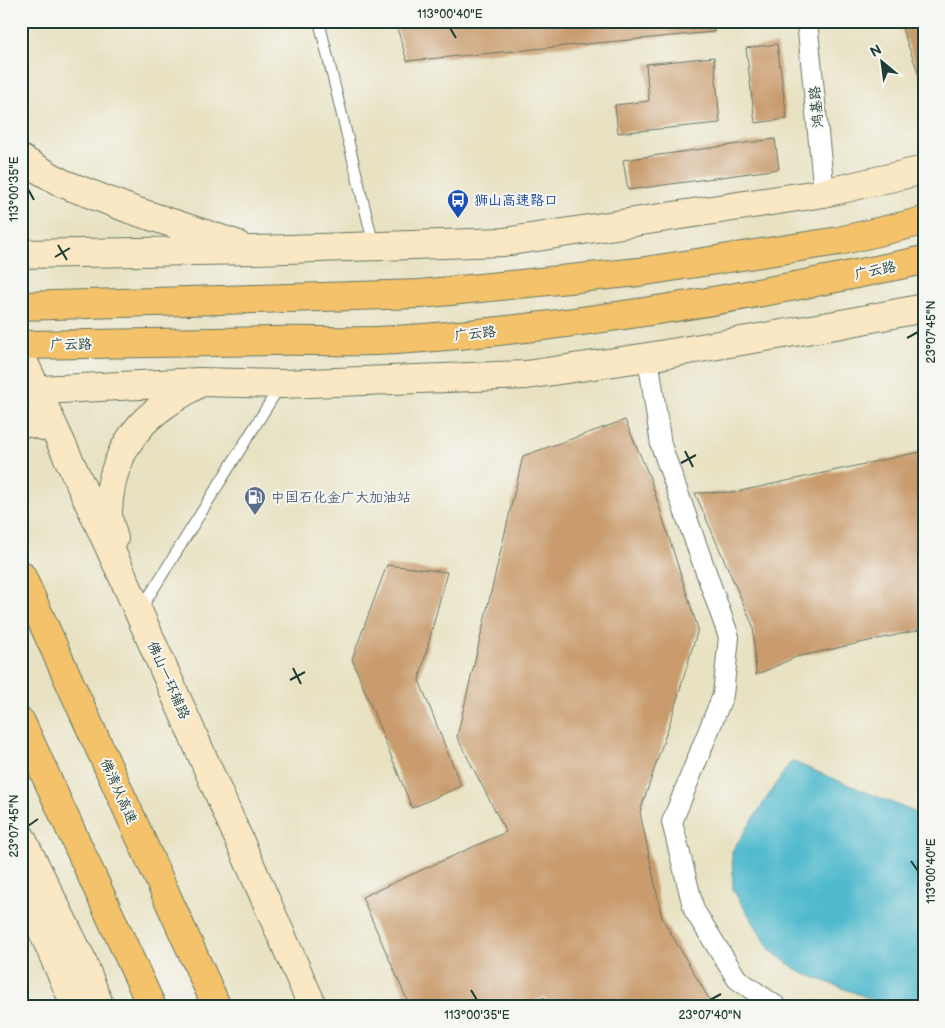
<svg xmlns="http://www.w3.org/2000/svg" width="945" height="1028" viewBox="0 0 945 1028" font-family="'Balsamiq Sans','LXGW WenKai TC',sans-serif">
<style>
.water{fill:#50b9cd;stroke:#387b80}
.building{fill:#c99b6d}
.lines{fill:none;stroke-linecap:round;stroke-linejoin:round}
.lane-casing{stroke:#657766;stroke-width:12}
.street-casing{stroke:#657766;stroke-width:22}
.secondary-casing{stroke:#657766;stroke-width:30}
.primary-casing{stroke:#657766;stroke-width:30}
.highway-casing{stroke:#657766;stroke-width:30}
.lane{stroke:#fff;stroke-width:10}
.street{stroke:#fff;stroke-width:20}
.secondary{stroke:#fae7c3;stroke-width:28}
.primary{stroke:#f3c26a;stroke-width:28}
.highway{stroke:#f3c26a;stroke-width:28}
.ticks{fill:none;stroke:#1f3d34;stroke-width:2}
.labels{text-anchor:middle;stroke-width:4;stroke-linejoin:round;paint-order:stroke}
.street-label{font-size:14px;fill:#1f3d34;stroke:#f6f6f2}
.transit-label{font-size:14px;fill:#164399;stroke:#f6f6f2;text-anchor:start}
.service-label{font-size:14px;fill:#4e5e75;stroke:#f6f6f2;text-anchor:start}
.neatline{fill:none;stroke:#1f3d34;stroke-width:2}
.ticks-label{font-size:12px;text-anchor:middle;fill:#1f3d34}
</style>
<rect width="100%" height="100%" fill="#f6f6f2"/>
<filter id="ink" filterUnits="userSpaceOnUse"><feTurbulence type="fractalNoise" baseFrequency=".02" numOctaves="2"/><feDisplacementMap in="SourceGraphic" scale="10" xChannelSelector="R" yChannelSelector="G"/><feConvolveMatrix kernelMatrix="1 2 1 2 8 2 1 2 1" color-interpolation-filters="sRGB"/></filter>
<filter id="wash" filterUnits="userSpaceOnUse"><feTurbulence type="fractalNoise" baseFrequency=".0096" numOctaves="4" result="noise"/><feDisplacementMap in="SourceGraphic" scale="20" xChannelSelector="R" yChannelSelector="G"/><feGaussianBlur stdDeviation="1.12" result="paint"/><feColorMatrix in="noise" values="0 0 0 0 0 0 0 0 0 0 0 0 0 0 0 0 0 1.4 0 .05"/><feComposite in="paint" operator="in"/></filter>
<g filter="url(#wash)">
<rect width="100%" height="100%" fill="#e8e2c2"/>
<!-- water -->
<path class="water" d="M791,761L924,816V1007H892L800,972L771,951L733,890L732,851Z"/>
<g id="blocks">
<!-- building -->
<path class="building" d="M395,21H713L714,32L407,61Z
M899,21H924V88Z
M777,44L787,119L755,123L746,48Z
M714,57L720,123L618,133L615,105L649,101L646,64Z
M775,139L779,169L628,190L623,160Z
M625,420L650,478L698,629L673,713L640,812L662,918L712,1004L708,1007H550L544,997L523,1007H410L362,897L506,832L457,737L523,456Z
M924,451V629L796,657L756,675L753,626L695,493L736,492Z
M387,565L447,572L419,680L461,786L412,808L352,659Z"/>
</g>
</g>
<g filter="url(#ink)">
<use href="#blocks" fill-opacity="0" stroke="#657766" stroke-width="1"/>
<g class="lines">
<!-- lane casing -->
<g class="lane-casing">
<path id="lane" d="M319,21L374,246
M141,609L280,386"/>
</g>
<!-- street casing -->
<g class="street-casing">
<path id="street" d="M807,21L824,193
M648,357L661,445L729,637L723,695L672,822L694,910L737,979L777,1007"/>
</g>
<!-- secondary casing -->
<g class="secondary-casing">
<path id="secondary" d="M21,159L62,183L132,210L236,244
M21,254L256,250L504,242L824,193L924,170
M21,356L124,579L313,1007
M21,391L199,382L282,384L526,375L648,357L841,324L924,308
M21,420L54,429
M114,539C112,531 108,521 108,513C109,480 120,448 142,424C158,407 180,395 199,383
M21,837L81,958L100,1007
M21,882L76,1007"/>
</g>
<!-- primary casing -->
<g class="primary-casing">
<path id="primary" d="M21,306L420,294L639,272L839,241L924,221
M21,345C105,344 189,342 272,341C313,340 355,343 396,340C574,328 749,297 924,260"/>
</g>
<!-- highway casing -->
<g class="highway-casing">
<path id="highway" d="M21,575L217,1007
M21,722L152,1007"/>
</g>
<!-- lane -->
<use href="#lane" class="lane"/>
<!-- street -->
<use href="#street" class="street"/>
<!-- secondary -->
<use href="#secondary" class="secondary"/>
<!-- primary -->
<use href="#primary" class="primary"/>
<!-- highway -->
<use href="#highway" class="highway"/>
</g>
</g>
<!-- ticks -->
<path class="ticks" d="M450,28L456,38M28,189L34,200M58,245L67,260M55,257L70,248M907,338L918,332M685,451L693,467M681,463L696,455M293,668L301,684M290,680L305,672M28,826L38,819M911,861L918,871M471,990L477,1000M710,1000L721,994"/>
<!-- icons -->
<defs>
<g id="bus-pin" transform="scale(1.125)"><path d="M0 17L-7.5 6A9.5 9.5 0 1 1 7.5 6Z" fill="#1a4fb4" stroke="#f6f6f2"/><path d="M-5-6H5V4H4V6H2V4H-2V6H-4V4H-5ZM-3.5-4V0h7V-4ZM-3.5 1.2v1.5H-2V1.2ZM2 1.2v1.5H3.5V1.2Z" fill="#fff"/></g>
<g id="fuel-pin" transform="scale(1.125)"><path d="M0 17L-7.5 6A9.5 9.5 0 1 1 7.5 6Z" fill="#5c6f8a" stroke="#f6f6f2"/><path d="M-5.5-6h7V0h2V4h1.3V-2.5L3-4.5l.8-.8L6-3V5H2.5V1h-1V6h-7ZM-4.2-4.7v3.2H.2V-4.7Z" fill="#fff"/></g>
</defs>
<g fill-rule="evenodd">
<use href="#bus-pin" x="458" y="200"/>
<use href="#fuel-pin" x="255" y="497"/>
</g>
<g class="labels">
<!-- street labels -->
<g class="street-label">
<text transform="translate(816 107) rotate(-95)" y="5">鸿基路</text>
<text transform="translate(875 270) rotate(-12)" y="5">广云路</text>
<text transform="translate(475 333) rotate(-6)" y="5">广云路</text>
<text transform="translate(71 344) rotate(-1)" y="5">广云路</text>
<text transform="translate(169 680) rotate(66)" y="5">佛山一环辅路</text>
<text transform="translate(119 791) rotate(66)" y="5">佛清从高速</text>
</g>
<!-- transit labels -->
<g class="transit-label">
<text x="474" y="205">狮山高速路口</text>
</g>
<!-- service labels -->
<g class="service-label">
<text x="271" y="502">中国石化金广大加油站</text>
</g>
</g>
<!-- margin -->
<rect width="945" height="1028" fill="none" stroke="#f6f6f2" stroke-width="55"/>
<!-- north arrow -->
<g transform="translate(882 62) rotate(331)" stroke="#f6f6f2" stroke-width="4" paint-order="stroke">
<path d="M0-4L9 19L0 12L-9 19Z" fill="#1f3d34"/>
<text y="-8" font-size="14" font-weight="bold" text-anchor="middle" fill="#1f3d34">N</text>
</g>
<rect x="28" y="28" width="890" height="972" class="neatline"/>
<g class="ticks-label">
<text x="450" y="18">113°00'40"E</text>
<text transform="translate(14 189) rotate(-90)" y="4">113°00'35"E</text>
<text transform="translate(931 332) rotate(-90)" y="4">23°07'45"N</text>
<text transform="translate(14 826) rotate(-90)" y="4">23°07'45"N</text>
<text transform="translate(931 871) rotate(-90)" y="4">113°00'40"E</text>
<text x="477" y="1019">113°00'35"E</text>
<text x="710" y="1019">23°07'40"N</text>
</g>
</svg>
